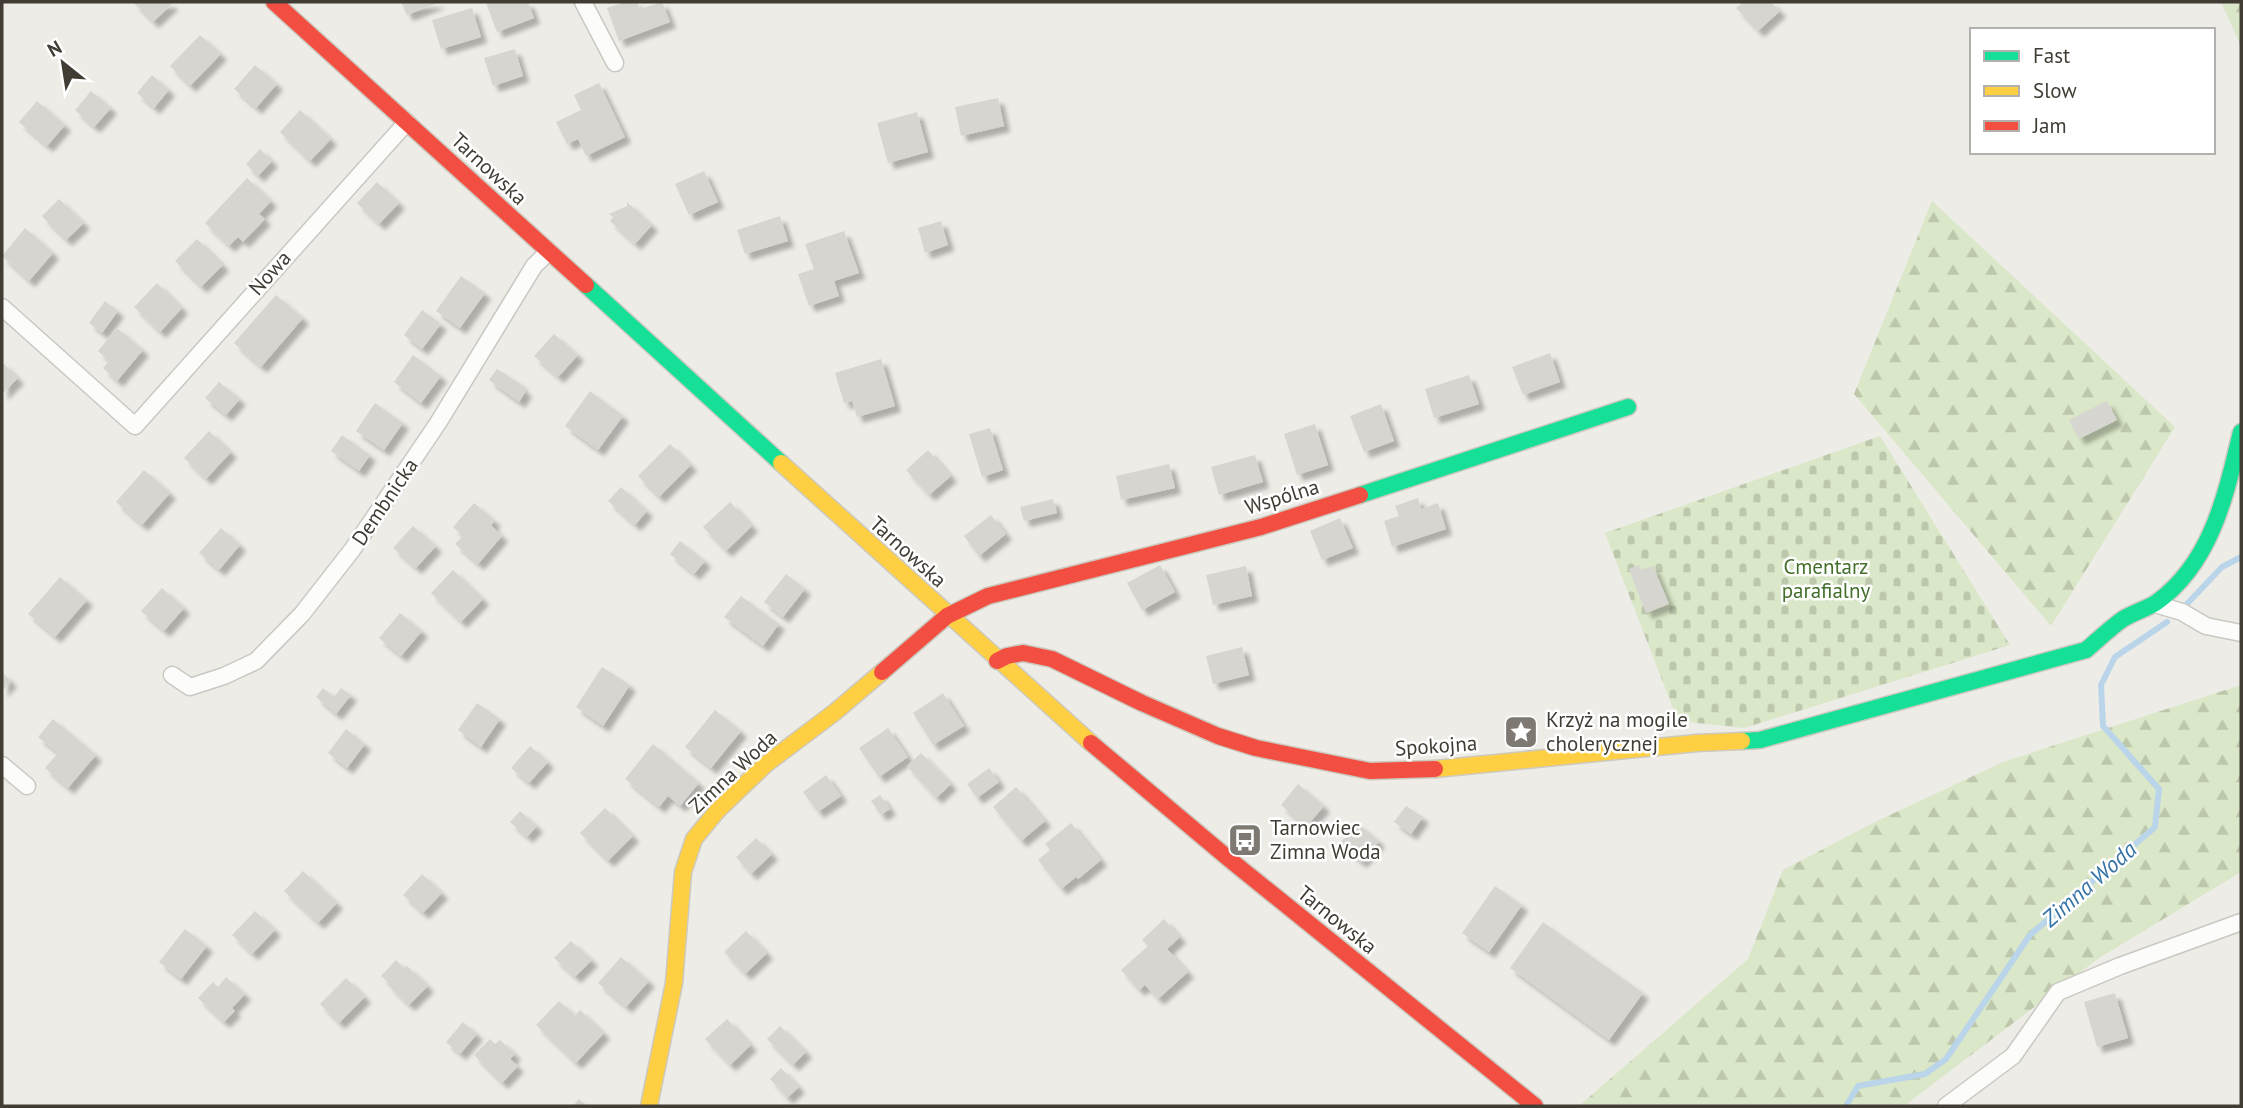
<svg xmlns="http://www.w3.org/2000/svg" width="2243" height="1108" viewBox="0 0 2243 1108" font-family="'PT Sans',sans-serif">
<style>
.forest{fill:url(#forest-firs)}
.cemetery{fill:url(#cemetery-stones)}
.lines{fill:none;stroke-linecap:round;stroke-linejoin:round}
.stream{stroke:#bad5e9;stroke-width:6}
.building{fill:#d7d5cf;filter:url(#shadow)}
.street-casing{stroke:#cac8c3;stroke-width:19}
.fast-casing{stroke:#ccc9be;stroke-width:19}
.slow-casing{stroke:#ccc9be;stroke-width:19}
.jam-casing{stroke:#ccc9be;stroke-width:19}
.street{stroke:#fcfcfb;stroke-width:16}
.fast{stroke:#16e098;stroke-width:16}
.slow{stroke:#ffcf43;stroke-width:16}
.jam{stroke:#f24e42;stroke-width:16}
.labels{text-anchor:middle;stroke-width:5;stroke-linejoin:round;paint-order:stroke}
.street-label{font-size:21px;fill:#423d34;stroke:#fff}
.park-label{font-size:21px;fill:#446f2c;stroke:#fff}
.poi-label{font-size:21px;fill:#423d34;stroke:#fff;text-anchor:start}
.water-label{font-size:23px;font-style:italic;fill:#3673a6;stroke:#fff}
</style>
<defs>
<pattern id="forest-firs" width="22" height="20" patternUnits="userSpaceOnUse" patternTransform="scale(1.75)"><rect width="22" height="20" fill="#dae7c8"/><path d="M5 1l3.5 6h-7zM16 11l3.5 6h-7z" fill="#bcc7ac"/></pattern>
<pattern id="cemetery-stones" width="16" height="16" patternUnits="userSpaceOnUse" patternTransform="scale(1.75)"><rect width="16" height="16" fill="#dae7c8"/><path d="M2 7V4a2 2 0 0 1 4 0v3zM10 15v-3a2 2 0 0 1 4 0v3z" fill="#bcc7ac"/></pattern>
<filter id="shadow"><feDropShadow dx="6" dy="6" stdDeviation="2" flood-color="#0004"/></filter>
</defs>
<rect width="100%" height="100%" fill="#eeece7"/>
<!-- forest -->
<path class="forest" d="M2221,2H2241V46Z
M1932,201L2175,427L2051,626L1854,394Z
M2241,685V872L2099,958L1904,1106H1579L1748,959L1783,870L1875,822L2003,762Z"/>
<!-- cemetery -->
<path class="cemetery" d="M1880,436L2010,645L1744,728L1678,721L1605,533Z"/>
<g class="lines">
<!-- stream -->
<path class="stream" d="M2186,605L2222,567L2241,557
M1846,1106L1858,1086L1925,1074L1946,1059L2030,935L2155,827L2159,789L2103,726L2101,685L2115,657L2167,622"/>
</g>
<!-- building -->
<path class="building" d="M133,2H170L172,4L153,22Z
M401,2H440L407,15Z
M491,2H528L534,18L497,32L486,3Z
M625,2H637L640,9L662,2L670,22L619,41L607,8Z
M1743,2H1771L1780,11L1758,31L1736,8Z
M472,8L481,37L441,49L432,20Z
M200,35L221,54L190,86L170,66Z
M515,49L523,76L493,86L484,58Z
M255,65L277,84L256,108L234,89Z
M152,75L169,90L154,108L137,93Z
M599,83L625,137L586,156L578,139L567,144L556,122L581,110L574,95Z
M91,91L111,108L94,127L75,110Z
M998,98L1004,126L961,136L955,107Z
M37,101L65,125L47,146L19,122Z
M300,110L331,139L310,161L280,132Z
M917,112L928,152L888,163L877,123Z
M260,149L272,161L258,176L246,164Z
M704,171L718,202L689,215L675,184Z
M247,178L271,201L259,214L265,219L243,242L238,237L229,246L205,223Z
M377,182L399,203L379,224L357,203Z
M59,199L84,223L66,240L42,216Z
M627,202L652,225L635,244L610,221L613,217L609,214L627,206Z
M780,216L788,241L745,254L737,230Z
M941,221L948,245L925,253L918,228Z
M25,228L53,253L29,281L2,256Z
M844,231L859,273L834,281L839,296L809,306L798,274L814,269L805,244Z
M197,239L223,265L201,287L175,261Z
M461,276L485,293L460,328L436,311Z
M157,283L182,308L160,332L134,307Z
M276,295L303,318L261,367L234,343Z
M105,301L118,311L102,333L89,323Z
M422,310L441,324L422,349L404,335Z
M117,328L143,350L117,381L103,368L109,361L98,351Z
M554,334L578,355L558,377L534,356Z
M1550,353L1560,382L1523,395L1512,367Z
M413,355L441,376L421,403L394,382Z
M881,359L895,406L857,417L852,401L844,403L835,373Z
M2,362L18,378L2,394Z
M497,369L521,384L520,386L526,391L519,402L489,380Z
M1469,375L1479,404L1434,418L1425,389Z
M219,382L240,399L226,415L205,398Z
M590,391L623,416L598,450L565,426Z
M2107,401L2117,420L2079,439L2069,420Z
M375,403L403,423L384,450L356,431Z
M1381,404L1394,441L1364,452L1350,416Z
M1315,424L1328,465L1297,475L1284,434Z
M990,428L1003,470L982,477L969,434Z
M209,431L231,452L206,479L184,458Z
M342,435L370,455L359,471L331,451Z
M670,444L691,465L659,497L638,476Z
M928,450L951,476L929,495L906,470Z
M1255,455L1263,482L1219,495L1211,467Z
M1169,464L1175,488L1121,500L1116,476Z
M144,470L170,493L142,525L116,502Z
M621,487L647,511L635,525L608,501Z
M1418,498L1421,509L1438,503L1446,529L1392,547L1384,521L1399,516L1395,506Z
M1053,499L1057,513L1024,521L1020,507Z
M730,502L752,526L726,551L703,527Z
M474,503L495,521L491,525L502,536L478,564L455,544L463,536L453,527Z
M991,515L1006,534L979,556L964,536Z
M1340,518L1353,548L1322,560L1310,531Z
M413,526L436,546L416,568L393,548Z
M221,528L240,545L219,570L199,553Z
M680,541L705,561L694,574L670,554Z
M1160,565L1175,592L1142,610L1127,583Z
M1639,565L1641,570L1653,566L1669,604L1646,613L1629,569Z
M1246,566L1252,596L1213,605L1206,575Z
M453,570L483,599L461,622L431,593Z
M786,574L805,589L783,617L764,602Z
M60,577L87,600L55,637L28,614Z
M162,588L184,608L164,631L141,611Z
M741,596L779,624L763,646L724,617Z
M400,613L422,631L401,656L379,638Z
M1242,647L1249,675L1213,684L1206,656Z
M602,667L630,685L603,726L576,707Z
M2,672L11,681L2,691Z
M323,688L334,697L341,688L351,695L336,714L316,697Z
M943,693L964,726L933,745L913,713Z
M477,703L500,719L481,747L458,730Z
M715,710L741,731L711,768L685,747Z
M53,719L96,755L68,788L45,768L58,753L38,737Z
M888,728L908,757L879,777L859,748Z
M346,729L365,744L347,768L328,753Z
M653,744L699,783L680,806L668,796L659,807L625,779Z
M530,746L548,762L529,783L511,768Z
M921,753L951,784L936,798L907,766Z
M989,768L999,782L977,798L967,784Z
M826,775L841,796L818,812L803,792Z
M1298,784L1324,806L1306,827L1281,805Z
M1016,787L1045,821L1021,841L993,807Z
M880,795L890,809L881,815L871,801Z
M1406,806L1423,817L1411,834L1394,822Z
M605,808L633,836L608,861L580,833Z
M520,811L537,826L527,837L510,822Z
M1071,823L1101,860L1078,879L1076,877L1061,889L1038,860L1050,850L1045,844Z
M1357,823L1379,841L1361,862L1339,844Z
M756,838L772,854L751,874L736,857Z
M303,871L337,903L318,923L284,891Z
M422,874L442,893L423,913L403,895Z
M1495,886L1522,905L1489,952L1462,933Z
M255,911L275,930L252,954L232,935Z
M1164,919L1180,937L1167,949L1188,972L1158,999L1145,985L1139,990L1121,970L1148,946L1142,940Z
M1543,922L1643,993L1609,1040L1510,968Z
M185,929L207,946L181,979L159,962Z
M746,931L767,953L745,974L724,952Z
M571,941L592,960L575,977L554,958Z
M621,957L649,981L626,1007L598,983Z
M396,960L404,968L407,966L428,986L409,1005L388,985L389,983L381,976Z
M226,977L245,994L232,1008L235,1011L224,1022L198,998L213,982L218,987Z
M346,978L365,997L339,1023L320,1004Z
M2115,993L2128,1038L2097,1047L2084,1002Z
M559,1001L575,1016L580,1010L604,1033L576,1063L536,1025Z
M727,1019L751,1045L730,1065L705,1039Z
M463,1022L477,1034L460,1054L446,1042Z
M780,1026L806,1052L793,1065L767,1039Z
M490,1039L495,1044L500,1040L515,1054L510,1059L518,1066L502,1083L474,1055Z
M781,1068L799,1087L787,1098L770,1079Z
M579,1099L587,1106H573Z"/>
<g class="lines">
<!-- street casing -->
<g class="street-casing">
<path id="street" d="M583,2L615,63
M2,307L135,426L407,122
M2155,604L2182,612L2206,626L2241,633
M172,675L190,687L224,676L256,661L302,614L352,550L438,423L534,266L548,252
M2,765L27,786
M1946,1106L2013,1056L2058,992L2120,966L2241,922"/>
</g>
<!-- fast casing -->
<g class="fast-casing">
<path id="fast" d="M586,285L781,463
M1360,495L1628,407
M1742,741L1760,740L2086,650C2098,640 2110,628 2123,619C2134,612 2147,609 2157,602C2212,562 2226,494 2241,432"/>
</g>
<!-- slow casing -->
<g class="slow-casing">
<path id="slow" d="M781,463L1091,743
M1435,769L1697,743L1742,741
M649,1106L674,983L683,872L694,839L717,811L766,764L835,712L882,672"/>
</g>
<!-- jam casing -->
<g class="jam-casing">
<path id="jam" d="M274,2L586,285
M997,661L1007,656L1023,653L1052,659L1142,703L1218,736L1256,748L1370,771L1435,769
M882,672L947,616L988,596L1261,527L1360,495
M1091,743L1229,859L1535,1106"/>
</g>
<!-- street -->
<use href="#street" class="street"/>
<!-- fast -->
<use href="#fast" class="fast"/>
<!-- slow -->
<use href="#slow" class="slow"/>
<!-- jam -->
<use href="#jam" class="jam"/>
</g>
<!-- icons -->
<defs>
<g id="sight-square" transform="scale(1.75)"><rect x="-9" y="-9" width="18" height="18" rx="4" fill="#7e7a73" stroke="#fff"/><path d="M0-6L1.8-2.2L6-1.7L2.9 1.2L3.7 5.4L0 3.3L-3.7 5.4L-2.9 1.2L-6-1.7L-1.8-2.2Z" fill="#fff"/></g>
<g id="bus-square" transform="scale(1.75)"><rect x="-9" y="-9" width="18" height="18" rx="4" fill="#7e7a73" stroke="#fff"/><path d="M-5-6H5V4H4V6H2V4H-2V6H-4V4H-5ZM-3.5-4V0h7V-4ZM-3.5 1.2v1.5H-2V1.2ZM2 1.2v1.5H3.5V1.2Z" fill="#fff"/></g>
</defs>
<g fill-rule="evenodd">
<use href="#sight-square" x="1521" y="732"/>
<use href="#bus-square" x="1245" y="840"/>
</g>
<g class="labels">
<!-- street labels -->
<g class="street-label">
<text transform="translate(489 169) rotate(43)" y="7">Tarnowska</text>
<text transform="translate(270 273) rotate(-48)" y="7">Nowa</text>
<text transform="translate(1282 497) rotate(-17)" y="7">Wspólna</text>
<text transform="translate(385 502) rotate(-56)" y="7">Dembnicka</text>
<text transform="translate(908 552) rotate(42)" y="7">Tarnowska</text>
<text transform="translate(1436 746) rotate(-4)" y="7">Spokojna</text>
<text transform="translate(733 772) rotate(-43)" y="7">Zimna Woda</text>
<text transform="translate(1337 920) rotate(39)" y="7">Tarnowska</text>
</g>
<!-- park labels -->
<g class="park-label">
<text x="1826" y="574">Cmentarz<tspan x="1826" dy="24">parafialny</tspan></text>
</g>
<!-- poi labels -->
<g class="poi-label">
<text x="1546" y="727">Krzyż na mogile<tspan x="1546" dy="24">cholerycznej</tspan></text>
<text x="1270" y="835">Tarnowiec<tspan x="1270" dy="24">Zimna Woda</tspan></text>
</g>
<!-- water labels -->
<g class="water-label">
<text transform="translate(2089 884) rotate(-41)" y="8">Zimna Woda</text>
</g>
</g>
<!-- border -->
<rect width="2243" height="1108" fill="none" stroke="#423d34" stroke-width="7"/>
<!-- legend -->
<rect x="1970" y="28" width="245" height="126" fill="#ffffff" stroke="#b3b1ae" stroke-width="2"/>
<rect x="1984" y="51" width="35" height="10" fill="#16e098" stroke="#b3b1ae" stroke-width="2"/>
<text x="2033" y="63" font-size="21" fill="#423d34">Fast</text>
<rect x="1984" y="86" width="35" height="10" fill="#ffcf43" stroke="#b3b1ae" stroke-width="2"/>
<text x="2033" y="98" font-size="21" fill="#423d34">Slow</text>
<rect x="1984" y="121" width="35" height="10" fill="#f24e42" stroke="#b3b1ae" stroke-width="2"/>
<text x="2033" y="133" font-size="21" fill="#423d34">Jam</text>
<!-- north arrow -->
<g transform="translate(63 63) rotate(330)" stroke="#ffffff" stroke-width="5" paint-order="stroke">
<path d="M0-5L12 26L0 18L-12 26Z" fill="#423d34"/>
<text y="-10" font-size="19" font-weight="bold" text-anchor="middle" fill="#423d34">N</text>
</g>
</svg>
